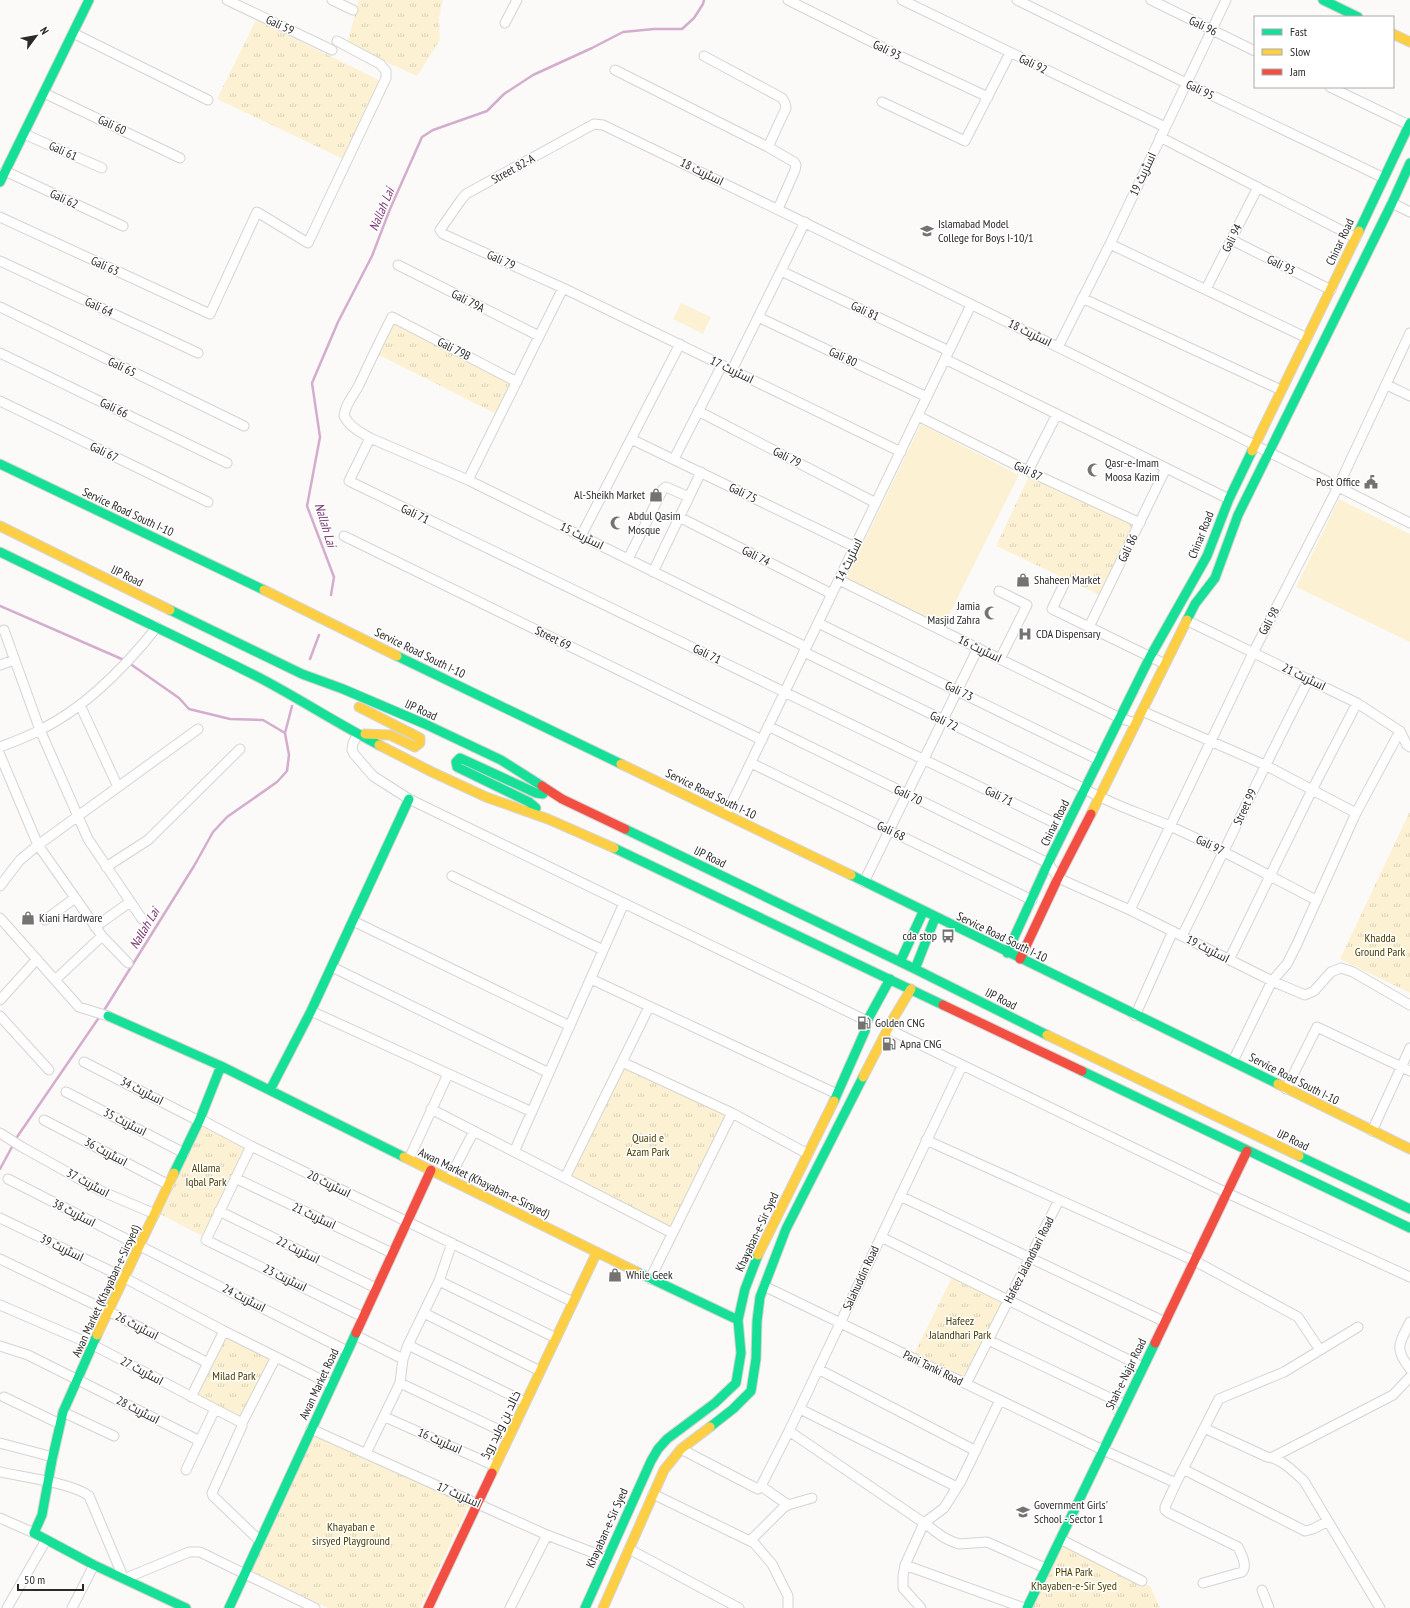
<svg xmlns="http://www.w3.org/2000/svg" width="1410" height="1608" viewBox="0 0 1410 1608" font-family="'PT Sans Narrow',Cairo,sans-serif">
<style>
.grass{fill:url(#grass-tufts)}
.pitch{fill:#fcf2d3}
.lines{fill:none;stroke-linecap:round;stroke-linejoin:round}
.stream{stroke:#d4adce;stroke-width:2.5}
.street-casing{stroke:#d5d4d3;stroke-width:11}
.fast-casing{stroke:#d5d4d3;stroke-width:11}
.slow-casing{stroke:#d5d4d3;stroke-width:11}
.jam-casing{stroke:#d5d4d3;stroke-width:11}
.street{stroke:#fefefe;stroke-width:9}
.fast{stroke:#16e098;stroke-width:9}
.slow{stroke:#ffcf43;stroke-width:9}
.jam{stroke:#f24e42;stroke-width:9}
.labels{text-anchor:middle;stroke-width:3;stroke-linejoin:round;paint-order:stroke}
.street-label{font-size:12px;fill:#2b2a29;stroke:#fff}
.poi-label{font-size:12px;fill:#2b2a29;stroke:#fff;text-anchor:start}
.park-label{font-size:12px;fill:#493b00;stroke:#fff}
.water-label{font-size:13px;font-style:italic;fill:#7a3773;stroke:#fff}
</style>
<defs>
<pattern id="grass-tufts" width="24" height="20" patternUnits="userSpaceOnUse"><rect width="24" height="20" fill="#fcf2d3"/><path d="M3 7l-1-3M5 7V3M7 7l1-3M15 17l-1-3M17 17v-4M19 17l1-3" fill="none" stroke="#d8d0b5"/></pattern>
</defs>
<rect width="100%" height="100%" fill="#fbfaf9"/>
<!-- grass -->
<path class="grass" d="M359,0H443L439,18L440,40L417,76L347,44Z
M256,20L379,80L343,159L217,99Z
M392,323L511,383L496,414L377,354Z
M1029,476L1133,525L1100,595L996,546Z
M1410,811V993L1340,959Z
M622,1062L732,1113L672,1233L565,1178Z
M202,1124L248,1147L204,1237L158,1213Z
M954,1273L1008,1300L966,1384L912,1358Z
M225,1336L271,1358L241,1420L195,1396Z
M314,1436L469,1505L420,1608H328L251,1571Z
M1060,1539L1150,1586L1160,1608H1027Z"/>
<!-- pitch -->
<path class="pitch" d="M681,303L711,317L703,334L673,319Z
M921,424L1019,475L943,627L844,583Z
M1339,499L1410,534V642L1296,587Z"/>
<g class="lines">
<!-- stream -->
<path class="stream" d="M331,595L334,577L307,506L320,437L312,383L338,322L372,256L390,209L422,137L433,130L487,111L504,94L533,75L592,48L623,32L654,29H682L694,18L703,4L704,0
M0,606L124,660
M310,659L319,635
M129,663L179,698L189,709L230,719L263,720L285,733
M103,1012L194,866L213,832L227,817L277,782L287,771L289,755L285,733L292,706
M15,1140L100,1016
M0,1169L13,1145"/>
<!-- street casing -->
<g class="street-casing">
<path id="street" d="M227,0L332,50
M332,0L353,10
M788,0L900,56L988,97
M902,0L1165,127
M1017,0L1186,83L1384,178
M1151,0L1255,51
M505,23L517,0
M73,33L208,100
M704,56L782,98L785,103L786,108L768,147
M615,70L768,147L794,162L796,165L795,170L778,209
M1330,87L1409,125
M44,93L180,158
M882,102L965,141L1010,53
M24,134L102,168
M1160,137L1356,238
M5,171L123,226
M1392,203L1410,212
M0,217L210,314L257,212L308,243L386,78V71L380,64L337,41
M1232,240L1331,290
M1110,244L1307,338
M0,261L198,353
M398,265L539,336
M781,271L949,351
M1206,289L1258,187
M1082,298L1281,390
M0,307L244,426
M758,317L927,397
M1058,347L1110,244L1226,0
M0,353L227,463
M945,359L1229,499
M732,370L805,222
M517,382L392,317C380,340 370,362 359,385C353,397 346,402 344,416C350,427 360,432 370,438L468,480L806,647
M1387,385L1410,396
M0,401L208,502
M698,411L876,503
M918,416L1028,471L1140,523
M370,438L349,481L1065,828
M631,439L855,547
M901,452L563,288L443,234L440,230L461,200L466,194L594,124L603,125C873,255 1142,388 1410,523
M674,459L722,365
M1028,471L1057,414
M468,480L563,288
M679,517L832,594
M344,536L762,740
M581,536L680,344
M628,559L663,489L666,487L689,497
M653,572L701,472
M839,580L1120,718L1135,723
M1064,584L1052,609L1165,664
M999,591L1027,605L1000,659
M1188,621L1357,703L1400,731L1407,745L1410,747
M818,623L1099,760
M1089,627L1166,468
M4,630L40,730L88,839L142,919
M804,652L1085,789C1112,805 1143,814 1172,827C1221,849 1268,875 1316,900
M0,665L14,660
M80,705L118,787
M1142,711L1265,765L1356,813
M768,726L1048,863L1058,878L1130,910L1272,981L1305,995L1314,991L1331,972L1341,968L1353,972L1410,1005
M358,734L353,743L352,750L354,754L373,776L409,799L867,1021
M0,747C13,742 27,737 40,730C85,708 125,667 157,627
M0,755L38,845L102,936L128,963
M751,763L1032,900
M726,814L971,305
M106,867L148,840L240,749
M452,876L603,950
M864,882L978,648
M0,886L20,860L38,845L198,729
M1130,910L1253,653L1338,487L1410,333
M0,918L79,1007L108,1016
M45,920L75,898
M353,921L570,1026
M95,927L130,902
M1182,936C1225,850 1265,764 1309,679
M1229,960L1312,790L1357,703
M332,967L549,1073
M591,979L837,1094
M55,980L102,936
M0,1000L37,959
M311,1011L532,1112
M0,1016L49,1070
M1135,1016L1173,931
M888,1029L1227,1193L1410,1277
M1233,1061L1272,981L1287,964L1297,944L1356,813L1400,731
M84,1062L199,1121
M622,1062L732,1113L808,1154
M1286,1089L1317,1027L1410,1071
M66,1092L184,1153
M431,1109L672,1233
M200,1119L251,1146L206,1240L363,1317
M44,1120L169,1185
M1372,1131L1410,1048
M0,1133L22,1147L101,1191L155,1214
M926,1140L1195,1261L1298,1317L1320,1350
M251,1146L573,1302
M514,1152L624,903
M409,1159L448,1074
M235,1178L392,1253
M565,1178L649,1007
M8,1179L347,1351
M449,1179L474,1131
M900,1196L1165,1322
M219,1211L376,1288
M0,1218L125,1278L224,1331L332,1385
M881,1237L1143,1367
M0,1259L108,1311L208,1363
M650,1279L732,1113
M439,1281L556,1338
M764,1286L1103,1450L1176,1483
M0,1305L93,1345L242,1423
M424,1313L540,1371
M1410,1322C1399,1344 1394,1348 1410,1369
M355,1335L403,1359
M988,1340L1125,1405
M408,1345L525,1402
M0,1346L28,1355L200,1441
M818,1369L976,1451
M400,1383L510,1435
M966,1384L1059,1200
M4,1397L60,1424
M191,1397L224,1331
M800,1409L957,1487
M63,1412L114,1436
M385,1417L495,1466
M1204,1428L1267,1457C1281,1458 1294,1472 1304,1481L1380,1608
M311,1429L547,1535L607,1558
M789,1431L924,1523L943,1537L951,1541L959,1544L987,1542L1045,1568
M0,1443L53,1457
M681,1449L752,1486L758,1489L761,1486L789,1431L962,1066
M366,1453L400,1383L403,1359L408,1345L439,1281L452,1243
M1273,1457L1393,1395L1410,1377
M1183,1469L1305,1531L1313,1529L1328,1521
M186,1470L215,1409
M0,1472C23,1477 72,1483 89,1496L124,1579L189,1552H200L315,1608
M761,1486L788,1505
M653,1494L754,1543L772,1564L788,1596V1608
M0,1518L34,1533
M1060,1539L1142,1581
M260,1541L213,1496L212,1493L242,1426V1423L276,1357
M750,1541L783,1508L788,1505L812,1498
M629,1549L739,1608
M905,1565L1024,1608
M1203,1583L1242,1572C1248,1566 1241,1553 1238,1547L1169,1513L1165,1510V1507L1176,1483L1219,1399L1284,1372L1358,1327
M1262,1590L1269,1608
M7,1608L46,1540
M72,1608L94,1565
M510,1608L547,1535
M921,1608L903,1588V1576L905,1565L924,1523L944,1508L961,1481L1000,1400"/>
</g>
<!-- fast casing -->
<g class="fast-casing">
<path id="fast" d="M1323,0L1358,17
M0,182L89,0
M1359,231L1410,123
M0,464L264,590
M0,552C86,594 174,635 260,678C300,699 338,724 379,745
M170,610L302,674L343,689L425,724L501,760L542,786
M1187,620L1195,604L1215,578L1238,515L1392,203L1410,163
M397,656L621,764
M536,808L529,802L457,767L456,762L460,758L536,793L543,794
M625,829L915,969L1047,1035
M614,848L943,1005
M851,875L1278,1084
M1007,953L1048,863L1150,657L1207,556L1229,499L1252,451
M900,962L923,912
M915,969L935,918
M108,1016L221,1066L404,1157
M1082,1071L1410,1228
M270,1090L311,1011L409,799
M834,1101L865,1031L867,1021L890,979
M1299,1156L1410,1209
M174,1173L200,1119L221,1066
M637,1272L738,1320
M97,1335L63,1412L52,1460L42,1515L34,1533L94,1565L186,1608
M710,1427L733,1409L751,1391L756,1359L757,1321L760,1297L786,1229L863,1077
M229,1608L356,1333
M585,1608L651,1461L658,1449L667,1439L715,1403L736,1383L741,1353L738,1320L745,1289L758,1255
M1027,1608L1155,1343"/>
</g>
<!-- slow casing -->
<g class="slow-casing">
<path id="slow" d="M1393,34L1410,42
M1252,451L1359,231
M0,526L170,610
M264,590L397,656
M359,707L420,738V743L415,747L390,735L365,734
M379,745L432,772L486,797L548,819L614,848
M621,764L851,875
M1091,814L1187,620
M1047,1035L1299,1156
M863,1077L893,1019L911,989
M1278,1084L1410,1149
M404,1157L637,1272
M758,1255L834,1101
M97,1335L174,1173
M492,1473L597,1252
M603,1608L664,1470L681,1449L710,1427"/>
</g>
<!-- jam casing -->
<g class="jam-casing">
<path id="jam" d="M542,786L562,799L625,829
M1020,959L1058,878L1091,814
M943,1005L1082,1071
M356,1333L431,1170
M1155,1343L1247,1151
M428,1608L492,1473"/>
</g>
<!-- street -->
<use href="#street" class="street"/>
<!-- fast -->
<use href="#fast" class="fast"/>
<!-- slow -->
<use href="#slow" class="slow"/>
<!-- jam -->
<use href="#jam" class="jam"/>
</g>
<!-- icons -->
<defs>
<g id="school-bare" transform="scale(1.08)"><path d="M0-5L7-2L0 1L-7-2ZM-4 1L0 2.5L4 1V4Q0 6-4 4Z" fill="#747372" stroke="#fff" stroke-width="2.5" paint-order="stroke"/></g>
<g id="mosque-bare" transform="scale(1.08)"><path d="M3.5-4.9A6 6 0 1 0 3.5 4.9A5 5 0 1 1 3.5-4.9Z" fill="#747372" stroke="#fff" stroke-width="2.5" paint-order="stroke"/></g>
<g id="civic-bare" transform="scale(1.08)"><path d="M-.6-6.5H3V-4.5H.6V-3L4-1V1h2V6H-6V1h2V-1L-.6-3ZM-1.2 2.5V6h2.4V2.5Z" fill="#747372" stroke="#fff" stroke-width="2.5" paint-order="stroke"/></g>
<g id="shop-bare" transform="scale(1.08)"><path d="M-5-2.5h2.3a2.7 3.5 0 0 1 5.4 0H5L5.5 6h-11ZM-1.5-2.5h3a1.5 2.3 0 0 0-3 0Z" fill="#747372" stroke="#fff" stroke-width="2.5" paint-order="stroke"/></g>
<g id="hospital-bare" transform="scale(1.08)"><path d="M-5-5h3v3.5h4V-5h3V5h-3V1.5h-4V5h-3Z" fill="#747372" stroke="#fff" stroke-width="2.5" paint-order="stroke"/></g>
<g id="bus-bare" transform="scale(1.08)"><path d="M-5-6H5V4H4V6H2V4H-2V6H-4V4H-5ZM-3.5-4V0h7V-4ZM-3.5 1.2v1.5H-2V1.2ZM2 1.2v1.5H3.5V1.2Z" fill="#747372" stroke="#fff" stroke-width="2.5" paint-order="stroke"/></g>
<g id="fuel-bare" transform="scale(1.08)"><path d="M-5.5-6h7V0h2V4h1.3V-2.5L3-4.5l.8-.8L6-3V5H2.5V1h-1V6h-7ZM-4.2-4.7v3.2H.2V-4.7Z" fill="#747372" stroke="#fff" stroke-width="2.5" paint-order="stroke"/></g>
</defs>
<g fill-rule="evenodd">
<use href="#school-bare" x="927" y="231"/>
<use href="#mosque-bare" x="1094" y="470"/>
<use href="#civic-bare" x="1371" y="482"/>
<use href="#shop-bare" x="656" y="495"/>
<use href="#mosque-bare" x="617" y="523"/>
<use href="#shop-bare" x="1023" y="580"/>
<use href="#mosque-bare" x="991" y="613"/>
<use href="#hospital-bare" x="1025" y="634"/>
<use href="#shop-bare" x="28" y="918"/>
<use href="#bus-bare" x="948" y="936"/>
<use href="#fuel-bare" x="864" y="1023"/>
<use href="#fuel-bare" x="889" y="1044"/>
<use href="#shop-bare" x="615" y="1275"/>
<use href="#school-bare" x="1023" y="1512"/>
</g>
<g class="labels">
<!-- street labels -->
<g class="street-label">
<text transform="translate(280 25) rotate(25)" y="4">Gali 59</text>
<text transform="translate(1203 26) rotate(26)" y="4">Gali 96</text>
<text transform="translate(887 50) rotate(26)" y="4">Gali 93</text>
<text transform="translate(1033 64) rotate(26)" y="4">Gali 92</text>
<text transform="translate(1200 90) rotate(26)" y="4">Gali 95</text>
<text transform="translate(112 125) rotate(25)" y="4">Gali 60</text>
<text transform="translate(63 151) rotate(24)" y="4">Gali 61</text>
<text transform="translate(513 169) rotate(-29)" y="4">Street 82-A</text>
<text transform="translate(702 172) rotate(26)" y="4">اسٹریٹ 18</text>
<text transform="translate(1143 174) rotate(-65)" y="4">اسٹریٹ 19</text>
<text transform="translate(64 199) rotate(25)" y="4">Gali 62</text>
<text transform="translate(1232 238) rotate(-63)" y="4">Gali 94</text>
<text transform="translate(1340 242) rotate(-65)" y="4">Chinar Road</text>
<text transform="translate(501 260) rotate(24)" y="4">Gali 79</text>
<text transform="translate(1281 265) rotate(27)" y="4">Gali 93</text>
<text transform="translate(105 266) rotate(25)" y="4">Gali 63</text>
<text transform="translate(468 301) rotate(27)" y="4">Gali 79A</text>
<text transform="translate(99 307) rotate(25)" y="4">Gali 64</text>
<text transform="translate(865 311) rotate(25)" y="4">Gali 81</text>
<text transform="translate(1030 333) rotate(26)" y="4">اسٹریٹ 18</text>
<text transform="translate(454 349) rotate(27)" y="4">Gali 79B</text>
<text transform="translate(843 357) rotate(25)" y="4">Gali 80</text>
<text transform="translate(122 367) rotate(26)" y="4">Gali 65</text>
<text transform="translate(732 370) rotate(26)" y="4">اسٹریٹ 17</text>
<text transform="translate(114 408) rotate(26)" y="4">Gali 66</text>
<text transform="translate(104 452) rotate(26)" y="4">Gali 67</text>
<text transform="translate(787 457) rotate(27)" y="4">Gali 79</text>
<text transform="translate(1028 471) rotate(26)" y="4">Gali 87</text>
<text transform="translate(743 493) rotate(26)" y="4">Gali 75</text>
<text transform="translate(128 512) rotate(25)" y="4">Service Road South I-10</text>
<text transform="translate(415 514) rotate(26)" y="4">Gali 71</text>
<text transform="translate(1201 535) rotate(-68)" y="4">Chinar Road</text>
<text transform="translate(582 536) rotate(26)" y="4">اسٹریٹ 15</text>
<text transform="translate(1128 548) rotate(-64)" y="4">Gali 86</text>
<text transform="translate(756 556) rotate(27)" y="4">Gali 74</text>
<text transform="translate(849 560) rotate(-64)" y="4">اسٹریٹ 14</text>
<text transform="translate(127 576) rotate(26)" y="4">IJP Road</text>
<text transform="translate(1269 621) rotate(-62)" y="4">Gali 98</text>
<text transform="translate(553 638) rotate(26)" y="4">Street 69</text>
<text transform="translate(980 649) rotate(26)" y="4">اسٹریٹ 16</text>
<text transform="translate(420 653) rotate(26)" y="4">Service Road South I-10</text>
<text transform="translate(707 654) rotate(26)" y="4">Gali 71</text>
<text transform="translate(1304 677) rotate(26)" y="4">اسٹریٹ 21</text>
<text transform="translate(959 691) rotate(26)" y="4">Gali 73</text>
<text transform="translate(421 710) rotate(24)" y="4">IJP Road</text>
<text transform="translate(944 721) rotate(26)" y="4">Gali 72</text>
<text transform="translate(711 794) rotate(26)" y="4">Service Road South I-10</text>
<text transform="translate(908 795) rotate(26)" y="4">Gali 70</text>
<text transform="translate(999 796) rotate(26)" y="4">Gali 71</text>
<text transform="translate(1245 807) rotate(-65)" y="4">Street 99</text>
<text transform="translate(1055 823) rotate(-64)" y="4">Chinar Road</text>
<text transform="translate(891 831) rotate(26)" y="4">Gali 68</text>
<text transform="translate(1210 845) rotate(26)" y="4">Gali 97</text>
<text transform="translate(710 857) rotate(26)" y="4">IJP Road</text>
<text transform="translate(1002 937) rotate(26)" y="4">Service Road South I-10</text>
<text transform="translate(1208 949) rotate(27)" y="4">اسٹریٹ 19</text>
<text transform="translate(1001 999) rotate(27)" y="4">IJP Road</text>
<text transform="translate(1294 1079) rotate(27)" y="4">Service Road South I-10</text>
<text transform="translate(142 1091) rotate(27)" y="4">اسٹریٹ 34</text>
<text transform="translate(125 1122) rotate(27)" y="4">اسٹریٹ 35</text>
<text transform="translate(1293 1140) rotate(26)" y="4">IJP Road</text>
<text transform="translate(106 1152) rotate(28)" y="4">اسٹریٹ 36</text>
<text transform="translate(88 1183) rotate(28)" y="4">اسٹریٹ 37</text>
<text transform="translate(484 1183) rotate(26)" y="4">Awan Market (Khayaban-e-Sirsyed)</text>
<text transform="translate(329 1184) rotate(26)" y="4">اسٹریٹ 20</text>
<text transform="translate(74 1213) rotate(27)" y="4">اسٹریٹ 38</text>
<text transform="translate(314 1216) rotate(25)" y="4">اسٹریٹ 21</text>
<text transform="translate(757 1232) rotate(-65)" y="4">Khayaban-e-Sir Syed</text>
<text transform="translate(62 1248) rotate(26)" y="4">اسٹریٹ 39</text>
<text transform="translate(298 1250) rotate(26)" y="4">اسٹریٹ 22</text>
<text transform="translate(1029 1260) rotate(-63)" y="4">Hafeez Jalandhari Road</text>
<text transform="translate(285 1278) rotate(26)" y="4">اسٹریٹ 23</text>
<text transform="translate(861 1278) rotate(-65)" y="4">Salahuddin Road</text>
<text transform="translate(106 1291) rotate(-65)" y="4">Awan Market (Khayaban-e-Sirsyed)</text>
<text transform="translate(244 1298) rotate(27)" y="4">اسٹریٹ 24</text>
<text transform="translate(137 1326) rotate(27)" y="4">اسٹریٹ 26</text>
<text transform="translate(933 1368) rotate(26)" y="4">Pani Tanki Road</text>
<text transform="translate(142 1371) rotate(28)" y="4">اسٹریٹ 27</text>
<text transform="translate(1126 1374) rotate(-64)" y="4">Shah-e-Najar Road</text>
<text transform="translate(319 1384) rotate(-65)" y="4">Awan Market Road</text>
<text transform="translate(138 1410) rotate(27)" y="4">اسٹریٹ 28</text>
<text transform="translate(501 1425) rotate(-64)" y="4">خالد بن ولید روڈ</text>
<text transform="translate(440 1441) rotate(24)" y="4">اسٹریٹ 16</text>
<text transform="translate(459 1495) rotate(24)" y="4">اسٹریٹ 17</text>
<text transform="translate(607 1528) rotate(-66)" y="4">Khayaban-e-Sir Syed</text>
</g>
<!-- poi labels -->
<g class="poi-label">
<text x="938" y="228">Islamabad Model<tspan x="938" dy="14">College for Boys I-10/1</tspan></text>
<text x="1105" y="467">Qasr-e-Imam<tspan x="1105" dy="14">Moosa Kazim</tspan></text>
<text x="1360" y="486" text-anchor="end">Post Office</text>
<text x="645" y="499" text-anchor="end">Al-Sheikh Market</text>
<text x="628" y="520">Abdul Qasim<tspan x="628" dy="14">Mosque</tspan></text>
<text x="1034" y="584">Shaheen Market</text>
<text x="980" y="610" text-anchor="end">Jamia<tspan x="980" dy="14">Masjid Zahra</tspan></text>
<text x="1036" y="638">CDA Dispensary</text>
<text x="39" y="922">Kiani Hardware</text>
<text x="937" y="940" text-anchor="end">cda stop</text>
<text x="875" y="1027">Golden CNG</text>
<text x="900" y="1048">Apna CNG</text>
<text x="626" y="1279">While Geek</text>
<text x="1034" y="1509">Government Girls'<tspan x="1034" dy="14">School - Sector 1</tspan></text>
</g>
<!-- park labels -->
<g class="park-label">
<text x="1380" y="942">Khadda<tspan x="1380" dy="14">Ground Park</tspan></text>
<text x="648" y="1142">Quaid e<tspan x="648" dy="14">Azam Park</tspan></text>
<text x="206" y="1172">Allama<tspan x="206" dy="14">Iqbal Park</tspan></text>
<text x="960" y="1325">Hafeez<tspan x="960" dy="14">Jalandhari Park</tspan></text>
<text x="234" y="1380">Milad Park</text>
<text x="351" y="1531">Khayaban e<tspan x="351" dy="14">sirsyed Playground</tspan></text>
<text x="1074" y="1576">PHA Park<tspan x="1074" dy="14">Khayaben-e-Sir Syed</tspan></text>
</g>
<!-- water labels -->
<g class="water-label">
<text transform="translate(381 209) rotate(-67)" y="5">Nallah Lai</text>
<text transform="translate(326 525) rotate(73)" y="5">Nallah Lai</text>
<text transform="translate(144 928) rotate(-59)" y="5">Nallah Lai</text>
</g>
</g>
<!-- legend -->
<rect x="1254" y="16" width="140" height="72" fill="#ffffff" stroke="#aaaaa9"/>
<rect x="1262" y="29" width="20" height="6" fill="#16e098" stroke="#aaaaa9"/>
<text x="1290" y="36" font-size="12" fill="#2b2a29">Fast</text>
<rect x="1262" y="49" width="20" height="6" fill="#ffcf43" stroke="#aaaaa9"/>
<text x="1290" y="56" font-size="12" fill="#2b2a29">Slow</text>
<rect x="1262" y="69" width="20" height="6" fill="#f24e42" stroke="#aaaaa9"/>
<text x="1290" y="76" font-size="12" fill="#2b2a29">Jam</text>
<!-- north arrow -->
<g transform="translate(36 36) rotate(58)" stroke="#ffffff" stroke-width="3" paint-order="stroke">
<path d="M0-3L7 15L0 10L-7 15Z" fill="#2b2a29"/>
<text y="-6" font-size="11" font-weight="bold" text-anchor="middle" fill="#2b2a29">N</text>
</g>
<!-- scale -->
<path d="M18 1584v6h65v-6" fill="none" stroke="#2b2a29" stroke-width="2"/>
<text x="24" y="1584" font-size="12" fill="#2b2a29" stroke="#ffffff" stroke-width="3" paint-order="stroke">50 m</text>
</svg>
